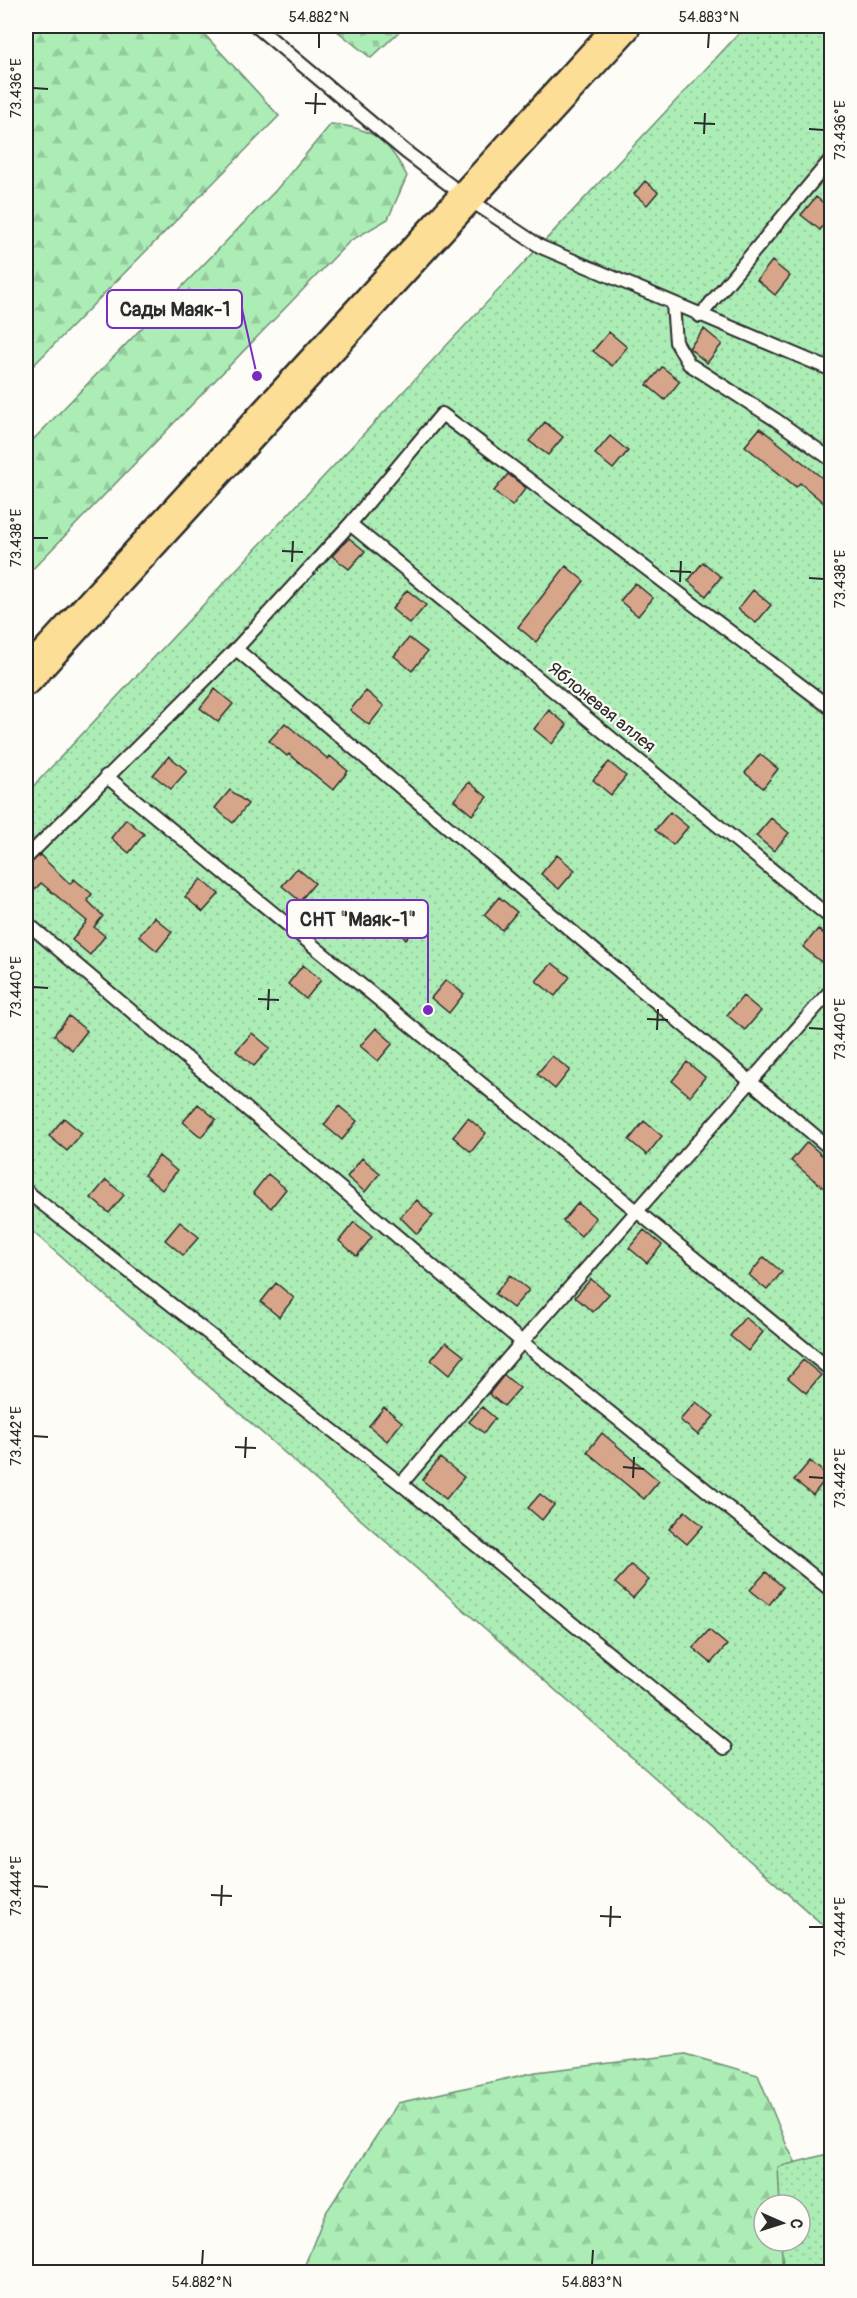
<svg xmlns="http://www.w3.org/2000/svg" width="857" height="2298" viewBox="0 0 857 2298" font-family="Pangolin,sans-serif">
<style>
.forest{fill:url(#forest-firs);stroke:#6c8c70;stroke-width:1.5;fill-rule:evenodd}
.cemetery{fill:url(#cemetery-stones);stroke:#6c8c70;stroke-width:1.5}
.garden{fill:url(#garden-dots);stroke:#6c8c70;stroke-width:1.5}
.building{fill:#d7a68a;stroke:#2b2b2b;stroke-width:1.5}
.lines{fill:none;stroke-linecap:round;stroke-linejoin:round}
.service-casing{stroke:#2b2b2b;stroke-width:16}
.trunk-casing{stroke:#2b2b2b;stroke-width:38}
.service{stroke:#fdfcf7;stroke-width:12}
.trunk{stroke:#fcde96;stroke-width:33}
.ticks{fill:none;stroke:#2b2b2b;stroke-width:2}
.labels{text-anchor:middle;stroke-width:4.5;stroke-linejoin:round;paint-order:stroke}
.street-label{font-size:18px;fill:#2b2b2b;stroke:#fdfcf7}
.leader{fill:none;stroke:#7b2cbf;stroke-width:2}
.callout-dot{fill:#7b2cbf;stroke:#fdfcf7;stroke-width:2}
.callout{fill:#fdfcf7;stroke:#7b2cbf;stroke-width:2}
.callout-label{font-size:20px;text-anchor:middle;font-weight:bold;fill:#2b2b2b}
.neatline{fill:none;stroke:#2b2b2b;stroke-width:2}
.ticks-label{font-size:15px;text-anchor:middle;fill:#2b2b2b}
</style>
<defs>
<pattern id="forest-firs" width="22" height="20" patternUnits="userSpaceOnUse" patternTransform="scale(1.5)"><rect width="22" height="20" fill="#acedb6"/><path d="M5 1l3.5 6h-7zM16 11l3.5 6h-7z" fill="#94cb9d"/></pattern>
<pattern id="cemetery-stones" width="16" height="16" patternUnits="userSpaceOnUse" patternTransform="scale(1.5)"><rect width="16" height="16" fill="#acedb6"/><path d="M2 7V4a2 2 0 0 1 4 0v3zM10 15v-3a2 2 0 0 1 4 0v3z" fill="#94cb9d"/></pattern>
<pattern id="garden-dots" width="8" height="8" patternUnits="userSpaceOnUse" patternTransform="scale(1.5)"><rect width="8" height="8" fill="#acedb6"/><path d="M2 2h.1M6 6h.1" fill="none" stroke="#94cb9d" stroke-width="1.8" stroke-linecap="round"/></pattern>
</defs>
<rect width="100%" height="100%" fill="#fdfcf7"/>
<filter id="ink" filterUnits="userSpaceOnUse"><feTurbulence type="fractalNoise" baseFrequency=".0167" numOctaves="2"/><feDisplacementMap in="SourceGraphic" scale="12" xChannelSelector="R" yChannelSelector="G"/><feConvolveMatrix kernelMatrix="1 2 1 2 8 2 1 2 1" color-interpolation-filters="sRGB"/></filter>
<g filter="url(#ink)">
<!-- forest -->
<path class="forest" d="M26,26L205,35L279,116L26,373Z
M331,124C374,128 387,139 407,176L388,219L350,241L26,576V447L276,190Z
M685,2054L758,2075L787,2146L831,2231V2272H302L325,2214L398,2103L536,2072ZM764,2205H800V2241H764Z"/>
<!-- cemetery -->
<path class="cemetery" d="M331,26H405L371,58Z"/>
<!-- garden -->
<path class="garden" d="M746,26H831V1932L26,1226V794Z
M831,2153V2272H783L781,2241H800V2205H780L778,2167Z"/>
<!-- building -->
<path class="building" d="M645,181L658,192L647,205L634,194Z
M816,197L831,209V215L820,230L801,215Z
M772,261L790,276L775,295L757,280Z
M704,329L722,344L707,363L689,348Z
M609,332L627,347L612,366L593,351Z
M662,367L680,381L665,400L647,385Z
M545,422L563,437L548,455L529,441Z
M760,428L831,485V509L800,483L796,487L745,446Z
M610,436L628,451L613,469L595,454Z
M508,474L526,488L512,506L494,491Z
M349,538L365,551L349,569L332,556Z
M703,562L721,577L706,596L688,581Z
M566,566L584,581L536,642L518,627Z
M635,583L653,598L638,616L620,601Z
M407,590L426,605L410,624L392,609Z
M753,590L771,605L756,623L738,609Z
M409,638L427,652L412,671L394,656Z
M215,689L233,704L218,722L200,708Z
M366,691L384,706L369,725L350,710Z
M549,710L567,725L552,744L534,729Z
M285,723L328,759L330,756L348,771L333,790L289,754L287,756L269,741Z
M760,754L778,769L763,788L745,773Z
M169,756L187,771L171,789L153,775Z
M609,762L626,776L611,795L593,780Z
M469,782L487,797L472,815L454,800Z
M230,790L248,804L233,823L215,808Z
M670,812L688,827L673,845L655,830Z
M771,818L789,833L774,851L756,836Z
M126,819L144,834L129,853L111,838Z
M40,855L70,884L74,879L92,894L87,900L103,916L94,927L105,936L90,955L72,940L87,921L41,883L26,899V866Z
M557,855L575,870L559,889L541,874Z
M297,868L315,883L300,901L282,886Z
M201,879L219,894L203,912L185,897Z
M499,897L517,912L502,930L484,915Z
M403,906L421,921L406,939L388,925Z
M154,917L172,932L157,951L139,936Z
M818,929L831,940V949L821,962L803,947Z
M552,963L570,977L555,996L536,981Z
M303,965L321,980L306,999L288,984Z
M446,980L464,994L449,1013L431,998Z
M743,996L761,1011L745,1030L727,1015Z
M69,1016L87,1031L72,1050L54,1035Z
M376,1028L393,1043L378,1061L360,1046Z
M252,1033L270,1048L254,1066L236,1051Z
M552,1056L570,1070L555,1089L537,1074Z
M687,1062L705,1077L690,1096L672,1081Z
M198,1104L216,1119L201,1137L183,1122Z
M339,1106L357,1121L342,1140L324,1125Z
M64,1118L82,1133L67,1151L49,1136Z
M468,1118L486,1133L471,1152L453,1137Z
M644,1121L662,1136L647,1155L629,1140Z
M807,1142L831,1163V1194L791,1161Z
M159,1156L177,1171L162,1190L144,1175Z
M362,1158L380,1173L365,1192L347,1177Z
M268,1174L286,1189L271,1208L253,1193Z
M106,1180L124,1195L109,1213L91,1198Z
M417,1200L433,1216L417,1234L400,1217Z
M578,1203L596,1218L581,1236L563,1221Z
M180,1222L199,1237L183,1255L165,1240Z
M354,1222L372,1237L357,1256L339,1241Z
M644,1230L662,1245L647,1263L629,1248Z
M764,1257L782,1272L767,1290L749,1275Z
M510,1275L529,1290L513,1308L495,1294Z
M591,1279L609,1294L593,1312L575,1297Z
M276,1283L294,1298L279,1317L261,1302Z
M745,1317L763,1332L748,1351L730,1336Z
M446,1342L464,1356L449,1375L431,1360Z
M803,1360L821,1375L806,1393L788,1378Z
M504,1375L520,1388L504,1406L489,1394Z
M696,1402L714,1416L698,1435L680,1420Z
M384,1407L402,1422L387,1441L369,1426Z
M482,1407L495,1418L484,1433L469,1422Z
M602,1433L659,1481L644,1499L587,1452Z
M440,1458L464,1477L446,1499L422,1480Z
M810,1461L828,1476L813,1495L794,1480Z
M540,1494L554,1505L542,1520L528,1508Z
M685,1511L703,1526L687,1544L669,1529Z
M631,1565L649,1580L633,1598L615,1583Z
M766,1572L783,1587L769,1605L750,1590Z
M709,1630L727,1645L711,1663L693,1648Z"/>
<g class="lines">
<!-- service casing -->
<g class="service-casing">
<path id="service" d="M256,26L406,152L467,198L541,247L832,370
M673,305L676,342L689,364L776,420L832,460
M700,316L832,158
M350,524L832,919
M236,649L832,1150
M106,776L832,1371
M26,858L236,649L350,524L442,414L832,709
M26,922L522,1342L832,1591
M26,1191L401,1484L725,1748
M401,1484L522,1342L832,989"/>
</g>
<!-- trunk casing -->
<g class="trunk-casing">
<path id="trunk" d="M26,678L623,26"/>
</g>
<!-- service -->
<use href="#service" class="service"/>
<!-- trunk -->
<use href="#trunk" class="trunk"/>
</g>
</g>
<!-- ticks -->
<path class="ticks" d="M319,48V33M708,48L709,33M33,88L48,89M305,103L326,104M315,114L316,93M694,123L715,124M809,129L824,130M704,134L705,113M33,538H48M282,551L303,552M292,562L293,541M670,571L691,572M809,578L824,579M680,582L681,561M33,987L48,988M258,999L279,1000M268,1010L269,989M647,1019L668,1020M809,1028L824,1029M657,1030L658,1009M33,1436L48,1437M235,1447L256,1448M245,1458L246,1437M623,1467L644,1469M809,1477L824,1478M633,1478L634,1457M33,1886L48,1887M211,1895L232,1896M221,1906L222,1885M600,1916L621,1917M610,1927L611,1906M809,1927H824M202,2265L203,2250M592,2265L593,2250"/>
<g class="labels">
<!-- street labels -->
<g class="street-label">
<text transform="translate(602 707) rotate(39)" y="6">Яблоневая аллея</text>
</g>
</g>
<!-- callouts -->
<path class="leader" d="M257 376L242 309M428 1010L428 919"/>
<g class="callout-dot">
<circle cx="257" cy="376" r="6"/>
<circle cx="428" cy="1010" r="6"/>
</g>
<g class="callout">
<rect x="107" y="290" width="135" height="38" rx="6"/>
<rect x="287" y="900" width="141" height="38" rx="6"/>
</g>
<g class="callout-label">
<text x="175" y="316">Сады Маяк-1</text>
<text x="358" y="926">СНТ "Маяк-1"</text>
</g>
<!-- margin -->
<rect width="857" height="2298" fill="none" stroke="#fdfcf7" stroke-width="66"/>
<!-- north arrow -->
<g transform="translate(782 2223) rotate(93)"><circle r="28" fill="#fdfcf7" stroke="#a9a8a5" stroke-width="1.5"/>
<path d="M0-4.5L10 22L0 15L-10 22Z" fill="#2b2b2b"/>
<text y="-9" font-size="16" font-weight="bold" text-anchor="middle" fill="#2b2b2b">С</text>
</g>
<rect x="33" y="33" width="791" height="2232" class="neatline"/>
<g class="ticks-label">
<text x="319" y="22">54.882°N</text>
<text x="709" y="22">54.883°N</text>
<text transform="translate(16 88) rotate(-90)" y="5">73.436°E</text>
<text transform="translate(840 130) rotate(-90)" y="5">73.436°E</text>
<text transform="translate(16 538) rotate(-90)" y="5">73.438°E</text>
<text transform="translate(840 579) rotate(-90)" y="5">73.438°E</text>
<text transform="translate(16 987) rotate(-90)" y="5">73.440°E</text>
<text transform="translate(840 1029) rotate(-90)" y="5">73.440°E</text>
<text transform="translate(16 1436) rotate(-90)" y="5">73.442°E</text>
<text transform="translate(840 1478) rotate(-90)" y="5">73.442°E</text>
<text transform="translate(16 1886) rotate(-90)" y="5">73.444°E</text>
<text transform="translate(840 1927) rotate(-90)" y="5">73.444°E</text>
<text x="202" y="2287">54.882°N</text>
<text x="592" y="2287">54.883°N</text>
</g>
</svg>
